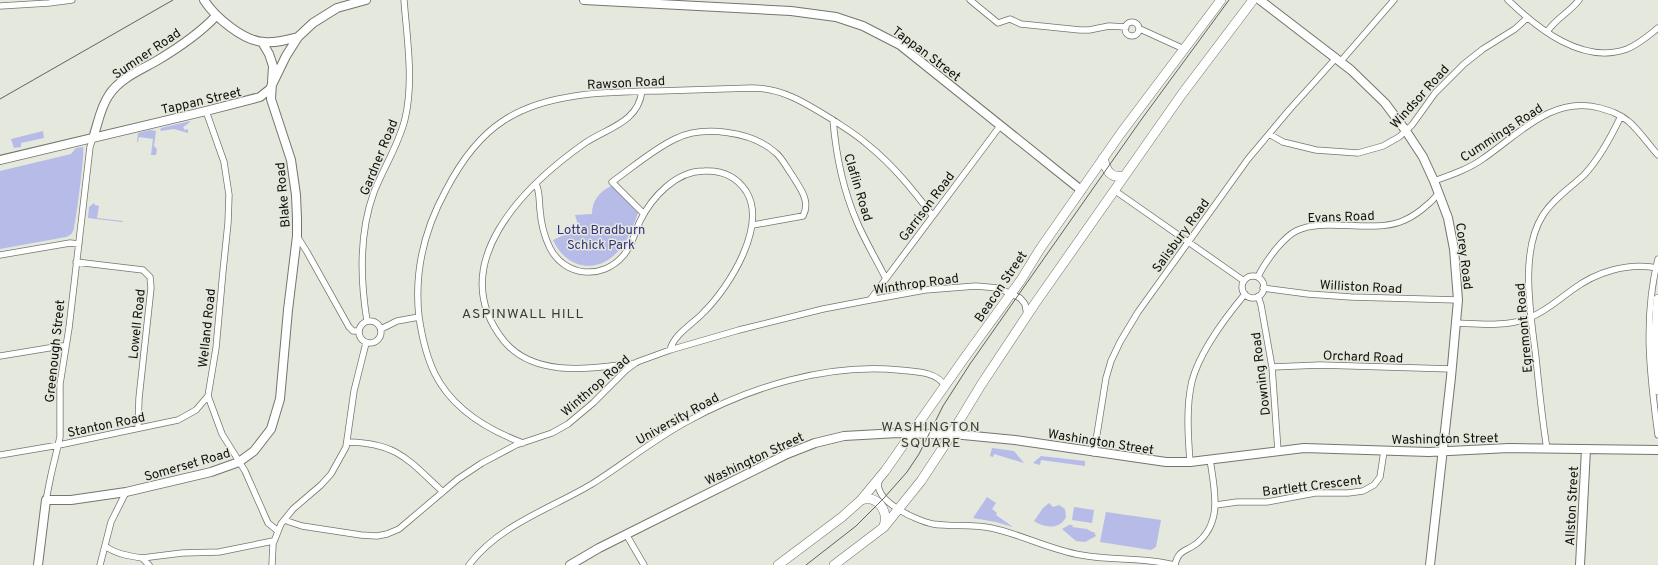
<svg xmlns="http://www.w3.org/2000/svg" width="1658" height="565" viewBox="0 0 1658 565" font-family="Overpass,sans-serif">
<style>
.green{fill:#b6bbe8}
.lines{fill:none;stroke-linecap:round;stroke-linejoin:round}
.street-casing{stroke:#73766c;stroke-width:7}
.secondary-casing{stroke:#73766c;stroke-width:10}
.primary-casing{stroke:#73766c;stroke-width:10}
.street{stroke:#fff;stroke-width:5.5}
.secondary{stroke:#fff;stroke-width:8}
.primary{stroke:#fff;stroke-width:9}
.tram{stroke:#61635c;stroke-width:1}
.labels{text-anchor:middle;stroke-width:3;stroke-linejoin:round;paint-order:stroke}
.street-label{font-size:13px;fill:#10110d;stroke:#e5e8dd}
.park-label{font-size:13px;fill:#332f7f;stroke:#e5e8dd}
.neighbourhood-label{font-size:14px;letter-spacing:1px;fill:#3c3e35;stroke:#e5e8dd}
</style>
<rect width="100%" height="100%" fill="#e5e8dd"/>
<!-- green -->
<path class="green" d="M190,121L189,123L183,127L185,130L188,129V133L174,129L160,131L161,128Z
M150,130L156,131L154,146L157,149L156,155H151L153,139L139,137L138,142H137L138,133Z
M43,131L44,138L21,143V147L14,148L11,139Z
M83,147C85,153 76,219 74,228C73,233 71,235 66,237L0,249V171L71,154L76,148Z
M611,186L614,188L638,213C634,224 628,240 620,249C599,275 567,270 553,240L579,228L575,215L592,214C592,201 599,192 611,186Z
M94,203L95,205L99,206L97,218L123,221L122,222L88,218L89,207Z
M992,448L1014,451L1024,463L994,454L993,457L990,456Z
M1041,456L1085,461V466L1041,460L1040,465L1033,463Z
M987,497L996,503L992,509L997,513L996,515L1013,527L996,522L973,518Z
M1049,503L1053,507L1059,505L1065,509L1066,517C1060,530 1044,528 1034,521L1043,508Z
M1074,507L1094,510L1092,523L1072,520Z
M1106,512L1161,520L1156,547L1151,550L1100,542Z
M1069,525H1073L1072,527L1087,529L1092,532H1094L1096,536L1085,542L1076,541L1062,529Z"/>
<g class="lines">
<!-- street casing -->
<g class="street-casing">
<path id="street" d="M970,0L998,23L1010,19L1021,24L1080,30H1089L1109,26L1126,27
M1508,0C1538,29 1583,65 1627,49C1639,44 1648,36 1658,28
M0,6L49,3L72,0
M1125 29a7 7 0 1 1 14 0a7 7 0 1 1-14 0Z
M1140,29L1184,49
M1547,32C1555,19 1570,12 1579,0
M1341,61L1394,0
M206,111L224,162L229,195L228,223L223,271L216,348L208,396L222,434L245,471L268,523L278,531
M833,120C836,155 843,190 857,222C865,241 876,259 885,277
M1269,134L1283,142L1316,150L1358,153L1383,146L1399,137L1412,125L1435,93L1464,64L1483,49L1515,29L1527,18
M1434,181C1451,175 1469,169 1484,158C1519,134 1553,95 1600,108C1610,111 1620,114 1628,121C1639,130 1648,144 1658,155
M536,184C540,192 539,201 540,210C541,223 544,236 550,248C565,277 602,280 623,256C632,246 635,232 640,221C652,197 676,171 704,171C722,170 736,176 746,191C768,226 729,287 704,312C693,324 674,334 670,350
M1114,190L1244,281
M644,214L612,182C632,168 652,150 675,139C703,125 752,131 776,153C782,158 787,168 792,175C800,188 811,201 803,216L753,225
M297,236L307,252L349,327L353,331H359
M0,255L70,243L79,244
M1658,259C1643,318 1650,376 1658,435
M76,262L143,270L150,277L151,288L139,398L138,427
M1242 287a11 11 0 1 1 22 0a11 11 0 1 1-22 0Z
M1258,277C1262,267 1269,258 1276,249C1282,242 1288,235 1296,231C1323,217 1369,233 1400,222C1414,217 1429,205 1439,193
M1263,288L1308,294L1351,297L1458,300
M1258,296L1261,305L1272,367L1278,451
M870,300L1000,126
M419,317C422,337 426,356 435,374C452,408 488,430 523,443
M359 332a11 11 0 1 1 22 0a11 11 0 1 1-22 0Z
M367,321C360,278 359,233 374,192C384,167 399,144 405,119C414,81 407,39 404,0
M1456,323C1480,324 1506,327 1529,318C1545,312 1558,300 1572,290C1596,272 1628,262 1658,268
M381,329L397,321L419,317C414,272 424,230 446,190C460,163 477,138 503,121C546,92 609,92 658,91C689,90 721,89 752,88C783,88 807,104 833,120C845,128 857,135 868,145C893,165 913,190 932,215
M0,356L61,346H66
M636,363C593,368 535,379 504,341C443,265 524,186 585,143C607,128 638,123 642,91
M1272,367L1320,365L1452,369
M348,442C398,443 408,460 443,492
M1547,449C1542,419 1539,388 1536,358C1531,316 1519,252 1543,215C1553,199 1570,188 1584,175C1600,158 1611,137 1621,116
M1094,453L1106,378L1111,361L1120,342L1138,312L1248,159L1290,109L1336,58
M0,455L59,445L178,420L196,410L208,396
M1190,462C1188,436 1186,406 1192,381C1200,351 1225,318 1245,294
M879,481C873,501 917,521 933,524C952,527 972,524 991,528C1021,534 1050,550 1081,555C1112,561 1143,557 1174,565
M46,500L51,475L60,437V384L69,328L90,147L93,138
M1216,505L1237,502H1267L1315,493H1348L1363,491L1374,485L1380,477L1384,451
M284,520L302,526L361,535L377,536L387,534L399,529L458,479L482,463L516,445L552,433L568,424L593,403L626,370L637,362L670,350L739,330L823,309L870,300L925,290L976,286L998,288L1020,298L1025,304L1027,315
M626,534L644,565
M105,546C116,554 129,556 142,558L149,565
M142,558L182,553L219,552L273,541
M100,565L111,522L126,492
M272,565L273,544L281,524L293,509L321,485L331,474L346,447L354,391L366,343
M469,565C499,525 550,509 592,484C624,464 654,439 688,421C750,387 827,363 899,370C915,372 936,371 945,386
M1175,565C1178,550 1185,552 1196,544C1224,522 1214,489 1210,459"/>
</g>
<!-- secondary casing -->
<g class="secondary-casing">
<path id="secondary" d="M204,0C215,17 243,41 264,42C276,43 287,40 298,37
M584,0L791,11L836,17L863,26L900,45L1081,190
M1260,0L1351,70L1385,103L1406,131L1423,157L1434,181L1448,218L1454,249L1458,300L1451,377L1430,565
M93,138C98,124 100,108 109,95C120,78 141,70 158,60C178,48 200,33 216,16
M0,160L206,111L260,97L270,89L286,56L298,37L313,23L337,8L366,0
M38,565L46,500H71L126,492L211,472L239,462L254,451L271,429L280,399L288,310L297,236V219L296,195L291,160L271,99L273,66L269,54L262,42
M570,565L599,548L787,454L815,443L844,436L898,433L963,435L1015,440L1166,462H1190L1304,448L1429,452L1509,448L1658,450
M1580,565L1586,449"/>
</g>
<!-- primary casing -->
<g class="primary-casing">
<path id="primary" d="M1103,158C1106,170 1110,179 1124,176
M1658,299L1655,352L1658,390
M861,500C877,494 889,511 884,526
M778,565L842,517L861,500L885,471L963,360L1021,280L1040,249L1121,133L1221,0
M834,565L884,527L921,481L944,446L981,385L1034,305L1182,94L1253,0"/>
</g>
<!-- street -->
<use href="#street" class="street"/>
<!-- secondary -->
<use href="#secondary" class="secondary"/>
<!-- primary -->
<use href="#primary" class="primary"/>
<!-- tram -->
<path class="tram" d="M0,99L173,0
M806,565L856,526L884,498L907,472L919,454L943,406L970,364L1141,120L1229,0"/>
</g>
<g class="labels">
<!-- street labels -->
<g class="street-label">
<text transform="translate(146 53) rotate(-34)" y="5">Sumner Road</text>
<text transform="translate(927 53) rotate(37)" y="5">Tappan Street</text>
<text transform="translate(626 82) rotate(-3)" y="5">Rawson Road</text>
<text transform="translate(1419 96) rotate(-48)" y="5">Windsor Road</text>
<text transform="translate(201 100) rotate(-13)" y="5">Tappan Street</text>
<text transform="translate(1501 132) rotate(-33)" y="5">Cummings Road</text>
<text transform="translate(378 157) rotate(-68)" y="5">Gardner Road</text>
<text transform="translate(859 187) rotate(73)" y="5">Claflin Road</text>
<text transform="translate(282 195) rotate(-95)" y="5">Blake Road</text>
<text transform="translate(926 206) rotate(-53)" y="5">Garrison Road</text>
<text transform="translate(1341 216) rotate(-2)" y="5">Evans Road</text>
<text transform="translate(1180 235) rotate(-54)" y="5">Salisbury Road</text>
<text transform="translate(1465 256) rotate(83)" y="5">Corey Road</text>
<text transform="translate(916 283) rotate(-8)" y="5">Winthrop Road</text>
<text transform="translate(1000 286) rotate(-56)" y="5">Beacon Street</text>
<text transform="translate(1361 286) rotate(3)" y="5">Williston Road</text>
<text transform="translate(136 324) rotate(-84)" y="5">Lowell Road</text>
<text transform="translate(206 328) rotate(-84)" y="5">Welland Road</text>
<text transform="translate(1523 328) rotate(-95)" y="5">Egremont Road</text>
<text transform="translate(54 351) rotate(-84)" y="5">Greenough Street</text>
<text transform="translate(1363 356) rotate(2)" y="5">Orchard Road</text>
<text transform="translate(1260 374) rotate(-97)" y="5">Downing Road</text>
<text transform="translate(595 385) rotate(-41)" y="5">Winthrop Road</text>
<text transform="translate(677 418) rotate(-29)" y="5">University Road</text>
<text transform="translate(106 424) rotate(-12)" y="5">Stanton Road</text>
<text transform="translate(1445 438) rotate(-1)" y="5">Washington Street</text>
<text transform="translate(1101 441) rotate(9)" y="5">Washington Street</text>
<text transform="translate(754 458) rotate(-25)" y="5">Washington Street</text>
<text transform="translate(187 464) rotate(-16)" y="5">Somerset Road</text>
<text transform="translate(1312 485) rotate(-7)" y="5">Bartlett Crescent</text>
<text transform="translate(1571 506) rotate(-87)" y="5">Allston Street</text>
</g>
<!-- park labels -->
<g class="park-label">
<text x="601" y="234">Lotta Bradburn<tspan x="601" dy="15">Schick Park</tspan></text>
</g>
<!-- neighbourhood labels -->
<g class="neighbourhood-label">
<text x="523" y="318">ASPINWALL HILL</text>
<text x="931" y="431">WASHINGTON<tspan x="931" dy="16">SQUARE</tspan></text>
</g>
</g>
</svg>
